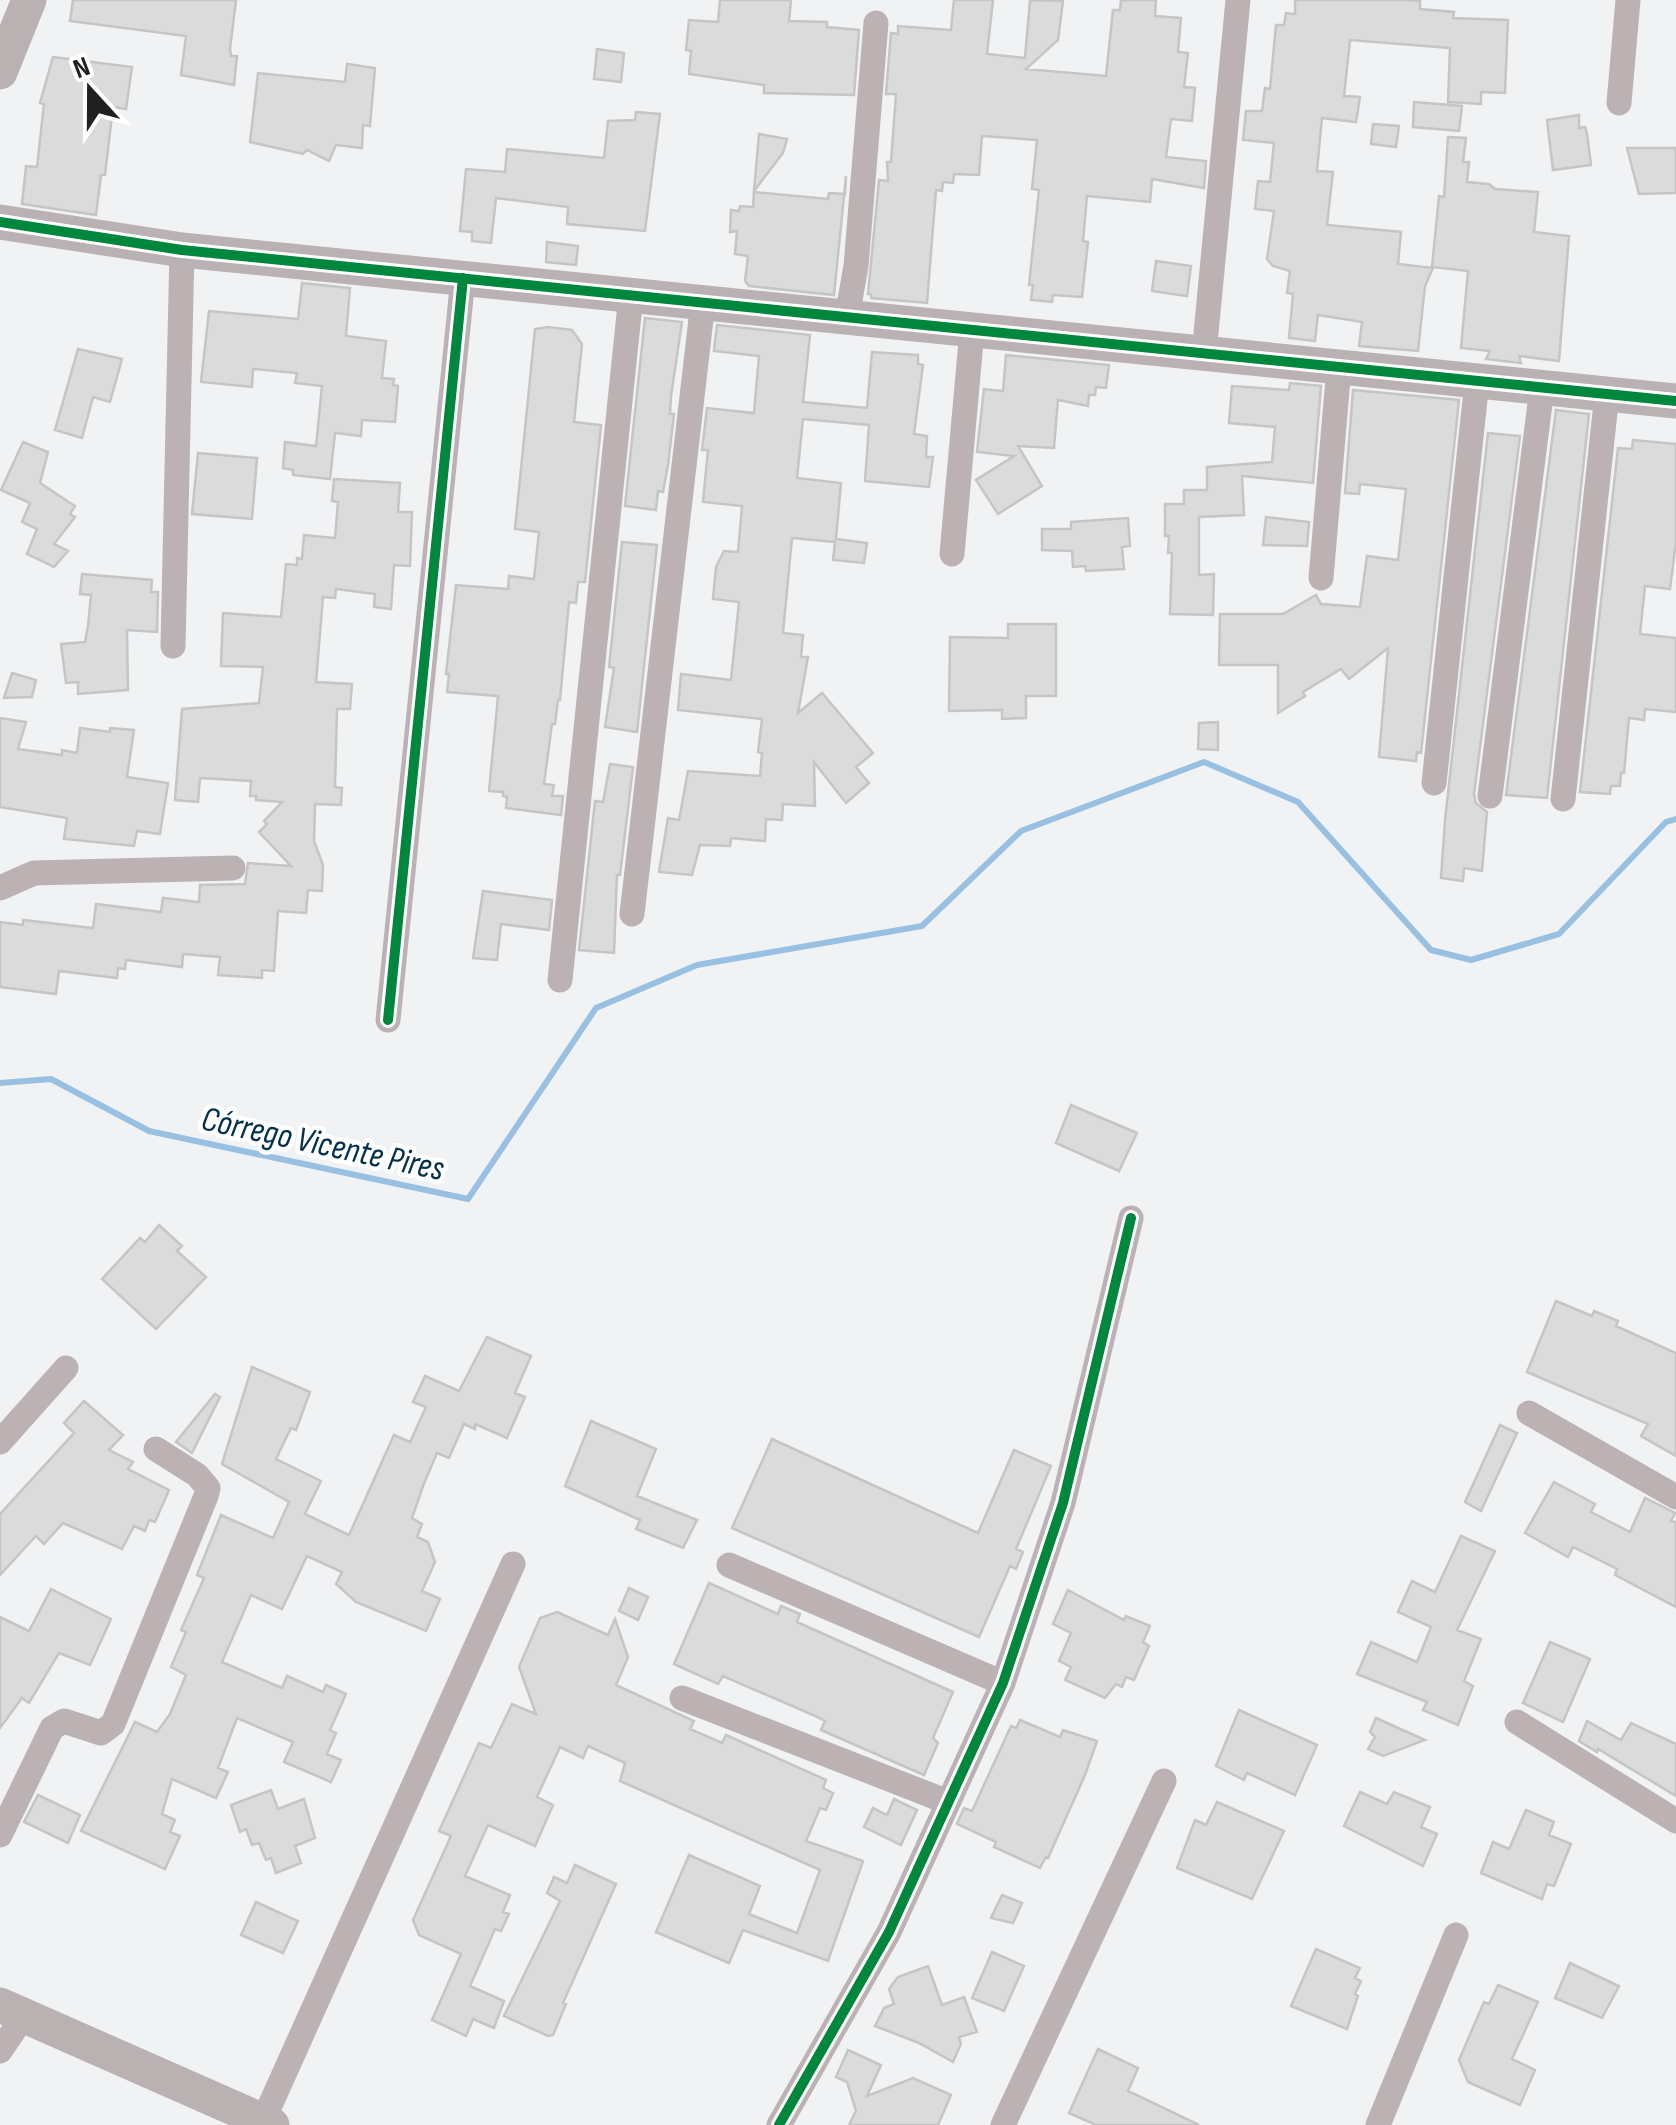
<svg xmlns="http://www.w3.org/2000/svg" width="1676" height="2125" viewBox="0 0 1676 2125" font-family="'Sofia Sans Condensed',sans-serif">
<style>
.lines{fill:none;stroke-linecap:round;stroke-linejoin:round}
.stream{stroke:#98c0e3;stroke-width:6}
.building{fill:#dbdbdb;stroke:#c5c5c5;stroke-width:2.5}
.street{stroke:#bcb1b3;stroke-width:25}
.secondary{stroke:#bab1b3;stroke-width:35}
.cycleway-casing{stroke:#fff;stroke-width:16}
.cycleway{stroke:#00873e;stroke-width:10}
.labels{text-anchor:middle;stroke-width:9;stroke-linejoin:round;paint-order:stroke}
.water-label{font-size:35px;font-style:italic;fill:#023150;stroke:#fff}
</style>
<rect width="100%" height="100%" fill="#f0f2f4"/>
<g class="lines">
<!-- stream -->
<path class="stream" d="M0,1083L51,1079L149,1131L468,1199L596,1008L697,965L922,926L1021,831L1204,762L1298,802L1431,950L1471,960L1559,934L1666,822L1676,819"/>
</g>
<!-- building -->
<path class="building" d="M73,0H236L230,49L231,56H237L234,85L181,75L186,36L70,21Z
M720,0H791L789,21L827,22V27L859,30L854,95L764,93V85L689,74L691,51L686,50L689,20L718,22Z
M954,0H993L987,54L1025,58L1030,0L1063,1L1058,40L1026,69L1106,76L1113,10H1120L1121,0H1156L1155,16L1181,18L1178,52L1188,53L1184,87L1195,88L1192,121L1171,119L1166,157L1206,161L1204,188L1152,179L1150,202L1087,196L1083,241L1088,242L1082,297L1053,295L1052,302L1031,300L1033,285H1029L1039,190L1032,189L1037,140L982,136L979,175L954,174L953,183L943,182L942,191L936,190L927,303L871,298V294H868L879,180L888,181L887,162H891L896,94H886L891,33L898,34V26L951,30Z
M1295,0H1410L1420,1V9L1454,12L1453,18L1508,20L1505,93L1481,92V104L1448,102L1450,48L1350,40L1344,96L1360,97L1356,122L1322,118L1317,171L1333,172L1327,225L1401,232L1398,264L1433,268L1425,286L1418,351L1359,346L1362,322L1318,315L1315,341L1289,338L1293,294L1287,293L1290,271L1273,266L1267,259L1274,211L1255,209L1258,181L1270,182L1274,143L1243,140L1246,111H1262L1265,88L1270,89L1276,25H1284L1286,13L1295,14Z
M597,49L624,53L621,82L594,79Z
M53,57L132,67L126,109L113,107L105,175H101L96,215L22,204L26,166L37,167L44,104L40,103Z
M347,64L375,68L370,126L363,125L362,148L336,145L329,161L307,150L303,154L250,142L258,73L345,82Z
M1414,102L1462,106L1459,131L1413,127Z
M636,112L660,114L645,231L567,224L568,207L496,198L491,243L472,241V232L460,231L466,169L505,172L507,149L604,158L608,121L635,120Z
M1579,115V128L1585,127L1587,134L1591,165L1553,170L1547,120Z
M1373,124L1399,126L1396,147L1371,144Z
M759,134L787,139L783,153L754,191Z
M1448,137L1466,138L1463,162H1469L1467,182L1489,184L1495,189L1538,192L1534,232L1569,236L1559,361L1519,356L1521,363L1486,359L1490,351L1461,348L1468,271L1432,267L1439,196L1444,197Z
M1627,148H1676V193L1639,194Z
M846,176L834,295L749,286L745,281L748,256L735,254L737,231L730,232L731,210L739,211L740,206L753,207L754,192L828,199L829,193L845,194Z
M547,242L578,246L576,265L546,262Z
M1156,261L1191,266L1187,296L1152,291Z
M302,283L350,288L346,336L386,341L382,378L394,379L393,385L398,386L395,422L362,420L361,436L335,433L330,479L293,475V470L283,468L285,442L316,446L322,386L295,383L297,373L253,369L252,387L201,382L209,311L298,319Z
M645,318L682,322L671,396L670,414H674L668,465L663,492L658,491L656,510L625,506Z
M717,325L810,335L803,402L867,408L872,352L918,355V364L923,365L914,434L927,436L926,457H933L929,487L865,481L869,425L803,419L797,478L841,483L836,539L867,543L864,563L833,560L835,542L792,538L783,633L803,635L801,657H808L798,713L822,693L873,753L856,767L869,783L846,803L814,762L815,806L783,804L782,820L766,819L765,841L731,838L730,846L700,845L692,875L659,872L668,818L679,820L688,771L760,776L762,753L758,752L762,719L678,710L681,674L731,680L739,602L713,599L716,567L724,551L738,552L742,506L703,502L708,450H702L707,408L754,413L759,356L714,351Z
M548,327L572,330L582,344L574,422L601,425L585,582H578L576,603L569,602L560,700H558L555,724H552L544,784L554,785L552,796H563L561,815L506,808L507,797L503,796V792L489,791L498,696L447,692L449,674H446L456,585L508,589L509,576L534,579L539,532L515,529L535,329Z
M78,349L122,359L110,402L93,397L82,438L55,430Z
M1006,355L1109,365L1106,388L1096,387L1095,395H1089L1088,406L1058,400L1054,448L1018,446L1042,486L998,514L976,480L1014,456L977,452L984,389L1003,391Z
M1290,383L1321,386L1313,483L1242,476L1244,515L1199,517V575L1214,574L1213,615L1170,614L1172,553H1168L1169,536H1165V504H1184V490H1207V467L1272,462L1275,427L1229,423L1232,386L1289,390Z
M1353,390L1459,400L1421,753L1417,752L1416,761L1379,757L1388,648L1349,679L1341,669L1303,692L1305,696L1278,713V665H1219L1220,614H1283L1316,595L1321,604L1360,607L1367,556L1398,560L1406,489L1360,484L1359,494L1345,493Z
M1556,410L1589,414L1547,798L1506,795Z
M1488,433L1520,436L1474,794L1476,803L1487,812L1482,871L1464,868L1463,881L1441,878L1445,820Z
M1633,440L1676,444V542L1670,589L1645,586L1640,634L1676,638V712L1645,709L1644,720L1629,718L1624,773H1621L1620,786H1611L1610,794L1580,792L1618,448L1632,449Z
M23,442L48,452L40,483L75,506L70,514L75,517L54,544L68,551L54,567L27,554L37,529L22,522L30,503L1,490Z
M198,453L257,458L252,519L192,514Z
M334,479L400,483L398,512H412L410,566L394,565L391,609L374,607L375,594L336,589L335,598L323,597L316,682L352,684L350,709H337L335,787L342,788L341,805L315,804L314,841L323,865L322,891L308,890L306,913L278,911L274,971L262,970V978L218,975L220,957L183,954L182,967L126,960L125,969L118,968L117,978L59,971L56,994L0,987V922L23,925V920L93,928L96,904L161,912L163,898L199,902L200,885L245,884L248,863L291,866L259,832L267,824L264,821L282,802L256,800V796H250L251,781L200,778L198,802L175,800L182,709L259,703L263,667L221,666L223,613L281,617L286,564L297,565V558L302,559L304,535L335,538L338,502L332,501Z
M1266,517L1309,522L1307,546L1263,545Z
M1128,518L1130,546L1122,547L1124,569L1086,571L1085,566L1073,567L1072,551L1042,550V529H1071V522Z
M622,542L657,545L637,732L605,727L614,668L609,667Z
M82,574L152,580L151,592H158L157,632L127,630L128,690L78,694V682L66,683L61,644L85,642L88,626L91,595L80,594Z
M1008,624H1056V696H1026V718L1002,719V710L949,711L950,637L1008,638Z
M12,673L36,680L32,697L4,698Z
M0,718L26,722L18,749L62,755V750L77,753L80,728L110,732V728L134,730L127,777L168,783L160,834L137,831L134,846L64,839L67,818L0,807Z
M1218,722V750L1198,749L1199,723Z
M610,764L633,767L620,875H617L614,953L579,950L595,801L603,802Z
M483,891L552,900L549,930L501,924L497,960L473,958Z
M1071,1105L1137,1133L1119,1171L1056,1143Z
M159,1225L182,1246L177,1251L206,1277L156,1329L102,1279L140,1238L145,1242Z
M1556,1301L1592,1316L1594,1311L1618,1321L1616,1326L1676,1353V1456L1641,1436L1648,1424L1527,1372Z
M487,1337L531,1356L515,1393L525,1397L507,1438L475,1424V1429L464,1424L449,1458L437,1453L423,1486L412,1518L422,1524L417,1537L428,1542L435,1562L422,1591L440,1599L426,1631L356,1602L336,1584L342,1572L307,1556L282,1609L251,1595L222,1662L282,1688L287,1676L323,1692L326,1685L346,1694L330,1730L336,1733L327,1754L341,1760L331,1782L284,1762L293,1742L237,1718L218,1768L228,1772L216,1798L172,1779L162,1814L175,1820L170,1832L180,1836L165,1869L81,1831L135,1722L157,1732L170,1714L186,1675L171,1667L186,1632L181,1630L204,1578L197,1575L221,1515L273,1538L289,1502L222,1464L252,1367L310,1392L296,1430L291,1428L276,1459L321,1481L305,1514L349,1535L394,1435L410,1442L426,1407L413,1402L425,1376L459,1391Z
M215,1394L220,1397L192,1453L176,1442Z
M84,1401L123,1435L109,1450L133,1462L128,1469L169,1490L155,1522L149,1520L145,1531L134,1526L122,1549L63,1523L44,1544L36,1536L0,1575V1514L74,1433L64,1423Z
M591,1421L656,1449L637,1496L697,1520L683,1548L636,1529L640,1520L565,1486Z
M1500,1425L1517,1433L1481,1511L1465,1502Z
M772,1439L978,1533L1014,1450L1051,1466L1016,1549L1023,1552L1016,1569L1010,1566L979,1637L732,1528Z
M1554,1482L1595,1504L1591,1512L1630,1532L1645,1498L1675,1513L1671,1521L1676,1522V1607L1615,1575L1617,1569L1573,1547L1568,1557L1525,1533Z
M1461,1536L1495,1551L1457,1630L1481,1639L1464,1681L1473,1686L1458,1725L1423,1710L1427,1702L1357,1674L1371,1642L1417,1662L1431,1627L1398,1612L1412,1581L1435,1592Z
M709,1583L778,1614L781,1606L800,1614L797,1622L953,1692L933,1738L938,1743L924,1775L821,1730L825,1721L813,1715L723,1676L718,1684L674,1664Z
M629,1588L648,1597L638,1620L619,1611Z
M51,1589L111,1619L90,1665L59,1653L29,1703L22,1698L0,1728V1617L29,1631Z
M1068,1590L1124,1620L1126,1616L1150,1626L1143,1642L1149,1646L1134,1680L1126,1677L1122,1687L1116,1684L1105,1698L1065,1680L1071,1667L1059,1661L1071,1633L1053,1624Z
M557,1612L608,1635L615,1619L628,1657L616,1685L694,1721L690,1729L722,1743L726,1735L826,1780L823,1788L833,1793L826,1810L820,1808L806,1841L863,1861L828,1961L743,1930L729,1963L656,1932L689,1855L760,1886L749,1914L797,1933L820,1870L620,1781L625,1763L588,1746L583,1758L560,1747L537,1797L553,1805L535,1846L488,1825L465,1876L510,1895L503,1912L509,1914L501,1931L495,1929L470,1986L504,2001L494,2028L473,2019L466,2036L432,2020L461,1954L419,1935L413,1920L451,1836L439,1831L479,1743L491,1748L512,1704L536,1714L519,1667L540,1618Z
M1550,1642L1590,1659L1563,1722L1523,1703Z
M1239,1710L1317,1745L1295,1795L1247,1773L1244,1780L1216,1766Z
M1376,1718L1396,1727L1425,1740L1383,1756L1368,1749L1375,1737L1370,1732Z
M1020,1720L1060,1737L1063,1730L1097,1741L1085,1775L1048,1858L1046,1857L1040,1868L994,1847L996,1842L957,1824L964,1808L972,1811L1011,1726L1016,1728Z
M1587,1721L1621,1740L1631,1723L1676,1744V1796L1598,1749L1597,1752L1579,1741Z
M271,1790L278,1809L304,1799L315,1838L295,1846L301,1863L276,1873L271,1858L266,1860L259,1843L252,1845L246,1829L240,1832L231,1805Z
M1360,1792L1387,1804L1394,1792L1430,1807L1421,1827L1437,1834L1423,1866L1344,1826Z
M38,1795L80,1815L68,1843L24,1822Z
M894,1799L917,1810L901,1845L864,1827L873,1808L887,1815Z
M1217,1802L1284,1831L1252,1899L1177,1868L1195,1820L1206,1825Z
M1526,1810L1554,1822L1549,1835L1571,1844L1554,1886L1547,1884L1542,1899L1481,1873L1493,1842L1509,1849Z
M575,1865L616,1884L563,2003L566,2004L553,2035L548,2036L504,2016L560,1901L547,1893L554,1877L567,1883Z
M1002,1895L1022,1903L1013,1923L991,1918Z
M256,1902L298,1921L283,1953L241,1935Z
M1316,1949L1360,1968L1355,1978L1361,1981L1355,1994L1358,1996L1347,2029L1291,2006Z
M992,1952L1024,1966L1004,2011L972,1998Z
M1570,1963L1619,1986L1602,2018L1555,1998Z
M928,1966L942,2005L964,1997L977,2032L959,2037L961,2044L953,2062L919,2043L875,2026L884,2008L894,2004L889,1989L898,1977Z
M1498,1985L1538,2002L1512,2059L1535,2070L1520,2105L1468,2082L1459,2060L1484,2002L1489,2004Z
M1098,2049L1138,2068L1128,2091L1199,2125H1096L1069,2113Z
M848,2050L881,2065L867,2096L913,2078L951,2095L938,2125H849L856,2111L847,2082L836,2077Z"/>
<g class="lines">
<!-- street -->
<path class="street" d="M1619,103L1628,0
M847,317L856,266L876,23
M1206,333L1238,0
M952,554L972,330
M1321,578L1339,367
M173,646L182,250
M1434,783L1477,381
M1490,796L1542,388
M1563,799L1607,394
M0,888L34,873L233,868
M632,914L703,302
M560,980L631,295
M388,1020L463,278
M1529,1413L1676,1497
M0,1442L66,1368
M729,1565L1003,1683
M682,1698L948,1802
M1517,1722L1676,1821
M0,1835L52,1728L64,1721L101,1733L113,1724L206,1496L208,1488L197,1475L156,1449
M0,2051L17,2026L29,2018
M263,2121L513,1564
M779,2125L889,1932L1003,1683L1063,1503L1131,1218
M1003,2125L1164,1781
M1378,2125L1456,1935"/>
<!-- secondary -->
<path class="secondary" d="M0,72L29,0
M0,222L182,250L1676,401
M0,2005L272,2125"/>
<!-- cycleway casing -->
<g class="cycleway-casing">
<path id="cycleway" d="M0,222L182,250L1676,401
M388,1020L463,278
M779,2125L889,1932L1003,1683L1063,1503L1131,1218"/>
</g>
<!-- cycleway -->
<use href="#cycleway" class="cycleway"/>
</g>
<g class="labels">
<!-- water labels -->
<g class="water-label">
<text transform="translate(323 1143) rotate(12)" y="12">Córrego Vicente Pires</text>
</g>
</g>
<!-- north arrow -->
<g transform="translate(90 90) rotate(339)" stroke="#ffffff" stroke-width="8" paint-order="stroke">
<path d="M0-8L18 38L0 25L-18 38Z" fill="#1f2021"/>
<text y="-15" font-size="28" font-weight="bold" text-anchor="middle" fill="#1f2021">N</text>
</g>
</svg>
